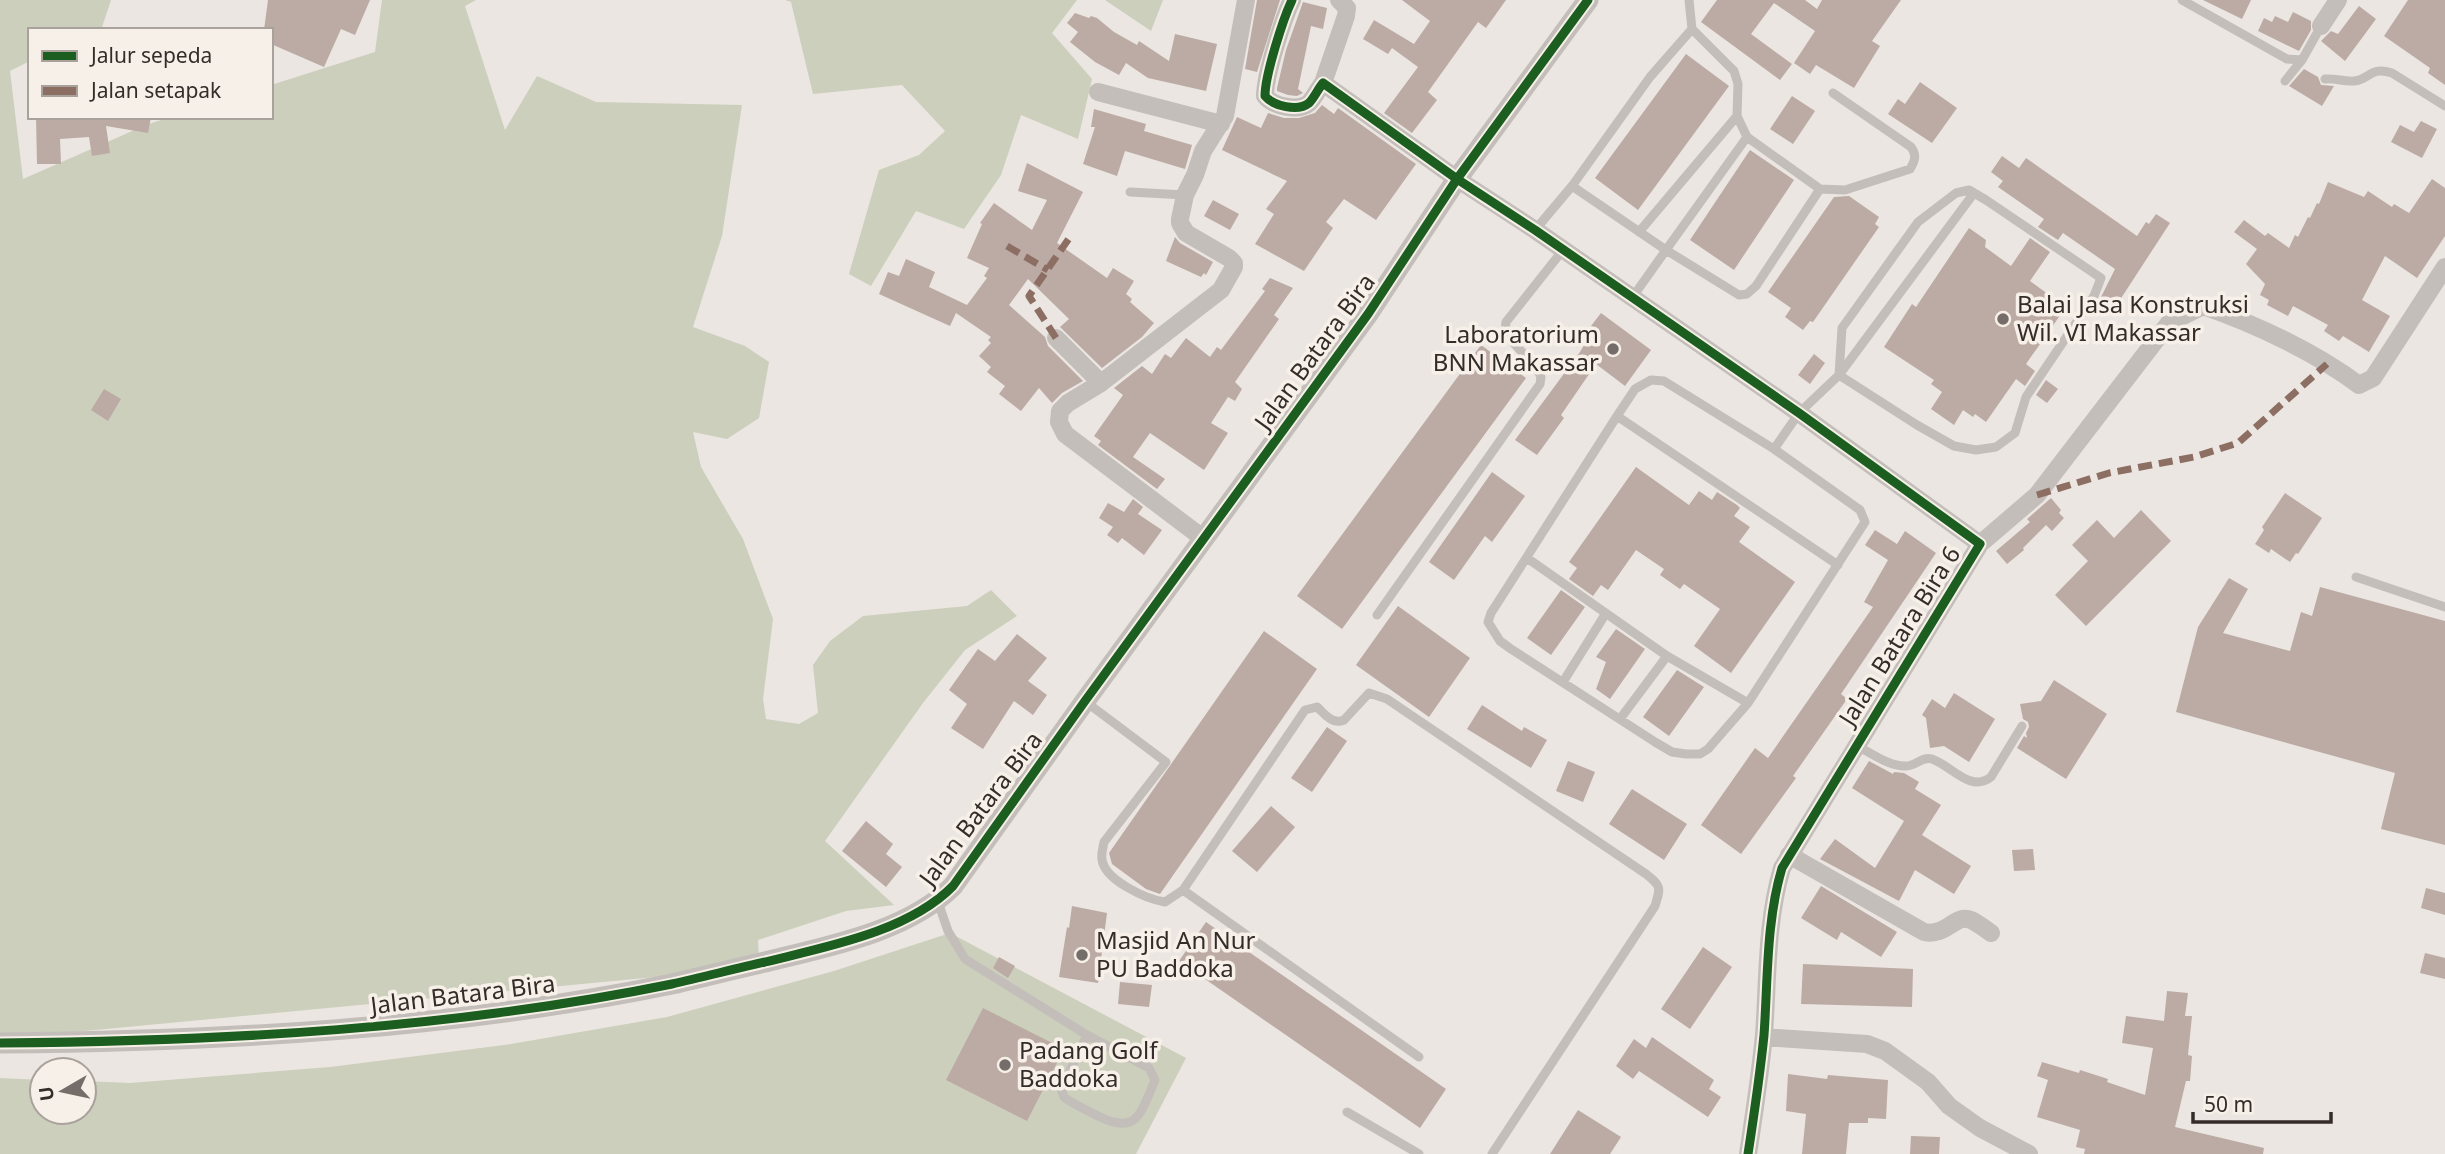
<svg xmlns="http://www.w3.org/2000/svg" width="2445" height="1154" viewBox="0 0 2445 1154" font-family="'Noto Sans',sans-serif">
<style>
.green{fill:#cccfbc}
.building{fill:#bcaba4}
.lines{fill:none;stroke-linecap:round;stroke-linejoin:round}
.service{stroke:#c3beba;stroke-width:9}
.minor{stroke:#c3beba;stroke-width:18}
.tertiary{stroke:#c3beba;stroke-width:21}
.quiet{stroke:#8d6e63;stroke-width:7;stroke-dasharray:14 7;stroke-linecap:butt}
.cycleway-casing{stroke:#f7f0e8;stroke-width:13}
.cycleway{stroke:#1b5e20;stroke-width:9}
.poi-dot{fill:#746d69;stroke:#f7f0e8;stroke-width:2.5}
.labels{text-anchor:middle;stroke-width:7;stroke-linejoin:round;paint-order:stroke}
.poi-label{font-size:24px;fill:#342c29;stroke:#f7f0e8;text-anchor:start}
.street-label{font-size:24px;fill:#342c29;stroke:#f7f0e8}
</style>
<rect width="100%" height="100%" fill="#ebe6e1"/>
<!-- green -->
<path class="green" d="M0,0H111L101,30H30V61L10,71L23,179L146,125L170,117H271V85L375,52L382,0H476L465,6L505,130L537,76L596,102L742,105L722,236L693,327L745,346L769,362L759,418L727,439L693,432L701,467L743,539L773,619L763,699L766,719L799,724L818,713L813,665L830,641L863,616L967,606L991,590L1017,616L965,650L923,703L825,841L894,905L846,911L758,940L759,963L730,970L0,1039Z
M785,0H1077L1052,33L1092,79L1078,139L1021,115L1001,175L964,229L916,211L871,286L849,274L879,170L919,155L945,131L902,85L813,94L791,2Z
M1105,0H1163L1151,31Z
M950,933L1186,1058L1136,1154H0V1078L42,1080V1112H84V1081L130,1083L330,1067L511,1044L667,1017L834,971Z"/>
<!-- building -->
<path class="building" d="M268,0H370L355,35L341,29L324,67L271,44V30H264Z
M1257,0H1280L1257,72L1245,69Z
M1402,0H1506L1486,28L1478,22L1428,92L1437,100L1412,133L1384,113L1418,67L1392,48L1388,54L1363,39L1374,20L1414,44L1430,21Z
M1717,0H1805L1817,9L1822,0H1901L1872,41L1880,46L1854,88L1816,65L1810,74L1794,63L1815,31L1774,3L1751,34L1792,64L1780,80L1701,22Z
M2203,0H2251L2242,19Z
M2408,0H2445V85L2428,73L2430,68L2384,36Z
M1303,2L1327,8L1323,29L1311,26L1298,89L1303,93L1297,96L1288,95L1277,91V88L1286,50Z
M2359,6L2376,19L2345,61L2321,41L2331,31L2338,34Z
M2293,12L2311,21V30L2299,51L2258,31L2264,18L2272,22L2275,16L2288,22Z
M1075,13L1089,18L1091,16L1097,18L1114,32L1137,45L1139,41L1169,61L1175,34L1217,44L1206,91L1148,78L1126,63L1119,75L1095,62L1070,42L1078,32L1067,23Z
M1686,54L1729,86L1638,210L1595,178Z
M2304,69L2318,77L2321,85L2334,86L2322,106L2289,86Z
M1920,82L1957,108L1932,143L1888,114L1898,99L1905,104Z
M1792,96L1815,111L1793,144L1770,129Z
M1322,105L1334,114L1338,108L1416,164L1376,220L1344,199L1326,222L1333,228L1304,271L1255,244L1274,214L1266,209L1287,181L1222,150L1237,117L1261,128L1268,113L1284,118H1299L1315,113Z
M1094,109L1146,124L1144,131L1192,145L1185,169L1125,151L1117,176L1083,164L1095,127H1091Z
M36,117H151L148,133L106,126L110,153L92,156L89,137L60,139L61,164H37Z
M2421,121L2437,129L2422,158L2391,142L2400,125L2414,132Z
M1750,150L1794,180L1734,270L1690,240Z
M2002,156L2019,168L2026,158L2137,236L2146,222L2149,224L2156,214L2170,223L2116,306L2101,297L2115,269L2063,233L2058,240L2038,227L2044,219L1998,187L2003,181L1991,172Z
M1027,163L1083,192L1057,243L1107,278L1113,268L1134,281L1126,294L1132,299L1130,302L1154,323L1142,337L1102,368L1060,327L1069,319L1028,279L1009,305L1045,337L1048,346L1083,381L1062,393L1052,403L1039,388L1021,411L999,394L1005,386L987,372L991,367L979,356L991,343L988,340L991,337L956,313L950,326L879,294L888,272L899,276L906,259L935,272L929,287L967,305L987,278L984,276L989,268L967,258L982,224L980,223L994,203L1032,230L1047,200L1018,191Z
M2432,179L2445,188V236L2417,278L2385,256L2362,300L2390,316L2369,352L2343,336L2339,341L2324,331L2328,325L2293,306L2288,316L2267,305L2269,300L2260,295L2265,284L2246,264L2257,249L2234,232L2244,220L2265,236L2268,233L2289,248L2295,235L2298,237L2308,217L2310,218L2317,203L2319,204L2328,182L2364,197L2368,191L2392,207L2394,204L2409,213Z
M1849,196L1879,217L1875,224L1879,227L1813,322L1810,321L1803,330L1785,317L1791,308L1768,292L1834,197Z
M1213,200L1239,214L1230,230L1204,216Z
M1969,228L1986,240L1985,247L2011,266L2030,238L2050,252L2030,281L2066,307L2026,364L2035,371L2025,386L2016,379L1986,422L1975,414L1973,417L1963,410L1954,425L1931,409L1942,392L1931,384L1934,380L1884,347L1912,304L1916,307Z
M1175,237L1180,243L1213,262L1206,275L1204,273L1201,277L1166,261Z
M1270,278L1293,288L1274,315L1279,319L1235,382L1242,389L1235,401L1228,397L1211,423L1228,433L1204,470L1150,433L1133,457L1165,479L1157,489L1098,445L1101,441L1094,436L1123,395L1114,388L1142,366L1152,374L1165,354L1171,358L1186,338L1210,357L1217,347L1221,350L1265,291L1262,289Z
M1601,313L1651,350L1625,386L1596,364L1561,415L1564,418L1537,455L1515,440L1580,352L1594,328L1591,326Z
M1481,345L1526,378L1342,629L1297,596Z
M1814,354L1825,363L1810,384L1798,375Z
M2046,380L2058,389L2047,403L2036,395Z
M104,389L121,399L108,421L91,410Z
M1636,467L1689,505L1699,491L1712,500L1717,492L1737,505L1740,508L1734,516L1750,527L1739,542L1795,582L1731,673L1694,646L1720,609L1684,584L1680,589L1660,575L1664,569L1636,550L1608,590L1601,585L1593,596L1569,579L1577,568L1569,562Z
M1492,472L1525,496L1492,542L1485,536L1454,580L1429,562Z
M2285,493L2322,518L2298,554L2296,553L2290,562L2271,549L2269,553L2255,544L2264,530L2262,527Z
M2051,498L2061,510L2059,513L2064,518L2052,531L2046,525L2023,548L2024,550L2007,564L1996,551L2030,522L2027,519Z
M1133,499L1143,507L1138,514L1162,530L1144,555L1122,538L1118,543L1107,535L1113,527L1099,518L1108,503L1124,512Z
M2141,510L2171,541L2086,626L2055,595L2088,561L2072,545L2097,520L2114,538Z
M1875,530L1897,544L1905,531L1936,553L1841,694L1847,699L1793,776L1796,778L1741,854L1701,825L1755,748L1768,758L1873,607L1864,602L1888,560L1865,545Z
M2229,578L2248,589L2223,633L2290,651L2301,612L2312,616L2320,587L2445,621V845L2381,829L2395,773L2176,712L2198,627Z
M1561,590L1585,607L1551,655L1527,638Z
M1398,606L1470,658L1429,717L1356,665Z
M1616,629L1645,649L1610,699L1596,689L1606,662L1596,657Z
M1264,631L1317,669L1160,894L1146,889L1112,864L1109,853Z
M1017,634L1047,658L1028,681L1047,695L1033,715L1014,701L983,749L951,728L967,704L949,690L978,649L995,661Z
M1677,670L1704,687L1669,736L1643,717Z
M2054,680L2107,714L2066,779L2017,748L2024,736L2027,738L2026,733L2029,727L2028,722L2023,719L2020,704L2041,701Z
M1954,693L1995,719L1969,762L1944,746L1930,748L1926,718L1922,715L1932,699L1945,708Z
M1482,705L1522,731L1524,727L1547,740L1531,768L1467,729Z
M1327,727L1347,741L1312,792L1291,778Z
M1568,761L1595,772L1583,802L1556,791Z
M1869,761L1893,774L1894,772L1904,773L1919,782L1915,789L1941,805L1922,835L1971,866L1954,894L1915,870L1899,901L1820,859L1835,839L1875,868L1904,821L1852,788Z
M1632,789L1687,824L1664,860L1609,824Z
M1271,806L1295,827L1257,872L1232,851Z
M866,821L893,844L886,854L902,867L886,887L842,851Z
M2033,849L2035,870L2014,871L2012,850Z
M1821,886L1897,932L1881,957L1841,932L1837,940L1801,918Z
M2426,888L2445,893V915L2421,908Z
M1072,906L1107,913L1098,983L1059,977L1067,927L1069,928Z
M1206,922L1446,1089L1420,1128L1179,961Z
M1703,947L1732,967L1690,1029L1661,1009Z
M2425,953L2445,958V979L2420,973Z
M999,957L1015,966L1008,978L993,968Z
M1803,964L1913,969L1912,1007L1801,1004Z
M1120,982L1152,985L1149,1007L1118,1004Z
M2167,991L2188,993L2185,1016H2192L2188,1055L2192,1056L2190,1081H2186L2175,1127L2264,1148L2263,1154H2084L2085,1149L2076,1147L2080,1130L2037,1117L2048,1080L2037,1076L2042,1062L2079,1073L2080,1070L2108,1079L2107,1082L2145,1095L2153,1048L2122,1043L2126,1016L2164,1021Z
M983,1008L1064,1049L1027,1121L946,1080Z
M1652,1037L1714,1080L1709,1089L1721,1097L1708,1117L1639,1071L1633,1079L1616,1066L1634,1039L1646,1048Z
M1788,1074L1827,1079L1828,1075L1888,1080L1886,1119L1868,1118V1123H1849L1846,1154H1802L1806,1114L1786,1111Z
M1578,1110L1621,1137L1610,1154H1550Z
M1911,1136L1940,1137L1939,1154H1910Z"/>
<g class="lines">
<!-- service -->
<path class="service" d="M1689,0L1692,29L1734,71L1738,84L1737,116L1747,137L1820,189L1845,190L1910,169C1915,161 1917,155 1911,147L1833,93
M2182,0L2287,59L2302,60
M2325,79C2335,78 2345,82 2354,81C2370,80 2369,66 2392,73L2445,106
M2285,81L2302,60L2321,26
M1747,137L1666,250L1739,295L1747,294L1756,286L1820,189
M1572,186L1666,250L1632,298
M1130,192L1185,195
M1535,230L1572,186L1650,77L1692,29
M1639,232L1737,116
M1651,380L1664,381L1774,449L1860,510L1865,522L1748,703L1708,749L1700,754H1686L1672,752L1655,742L1511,649L1500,641L1488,622L1491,613L1617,416L1635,389Z
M1617,416L1838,565
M1774,449L1799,413L1839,375L1842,328L1918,222L1956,193L1969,190L1986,200L2101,278L2094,296L2026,397L2015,433L1996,447L1976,450L1954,446L1917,425L1839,375L1974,193
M1527,558L1667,656L1748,703
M2356,577L2445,607
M1377,615L1540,384L1541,377L1536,367L1507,336L1505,330L1506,322L1563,250
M1563,682L1606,613
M1086,702L1166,762L1104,842C1103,848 1101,854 1102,859C1104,880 1146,899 1165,902L1183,890L1419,1057
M1620,719L1667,656
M1855,745C1870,752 1889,767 1906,766C1916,766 1922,756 1932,759C1952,766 1970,793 1991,777L2022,726
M1183,890L1305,710L1317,707C1325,714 1332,725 1344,720L1369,693L1387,699L1646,874C1661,886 1661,887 1655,906L1492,1154
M938,902L948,931L965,959L1087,1035L1063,1085L1061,1089L1064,1097C1074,1105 1087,1110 1098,1116C1138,1136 1141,1112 1155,1080L1149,1068L1087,1035
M1347,1112L1419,1154"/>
<!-- minor -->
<path class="minor" d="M1292,0C1283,19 1265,75 1265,96C1273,106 1298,112 1309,103C1314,98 1318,89 1323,83L1457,179L1535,230L1799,413L1980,544L1782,868C1766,922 1768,979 1764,1035C1760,1075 1754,1115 1748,1154
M2321,26L2338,0
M1323,83L1346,16L1347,8L1339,0
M1098,92L1221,124
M1056,338L1101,383
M1204,539L1065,434L1059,422L1060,411L1068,403L1101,383L1221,290L1234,267V263L1229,258L1186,233L1180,223V219L1185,195L1195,175L1203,151L1225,116L1246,0
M1980,544L2037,495L2169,323L2203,306C2255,324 2315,352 2359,385L2373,378L2445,267
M1789,855L1924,932C1947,937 1955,913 1971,920C1978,923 1985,929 1991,933
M1764,1037L1867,1044L1885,1051L1928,1082L1949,1106L1980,1128L2029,1154"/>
<!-- tertiary -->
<path class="tertiary" d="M0,1043C224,1041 452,1029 672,984C703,977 734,969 765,962C825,947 908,932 953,886L1085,701L1368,314L1457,179L1588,0"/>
<!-- quiet -->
<path class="quiet" d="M1007,246L1048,270
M1056,338L1029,296L1070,237
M2037,495L2109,473L2194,457L2238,443L2327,364"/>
<!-- cycleway casing -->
<g class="cycleway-casing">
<path id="cycleway" d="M1292,0C1283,19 1265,75 1265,96C1273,106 1298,112 1309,103C1314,98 1318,89 1323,83L1457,179L1535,230L1799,413L1980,544L1782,868C1766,922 1768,979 1764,1035C1760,1075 1754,1115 1748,1154
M0,1043C224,1041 452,1029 672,984C703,977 734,969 765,962C825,947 908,932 953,886L1085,701L1368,314L1457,179L1588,0"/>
</g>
<!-- cycleway -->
<use href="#cycleway" class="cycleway"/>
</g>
<!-- markers -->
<g class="poi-dot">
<circle cx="2003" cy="319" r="7"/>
<circle cx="1613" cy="349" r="7"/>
<circle cx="1082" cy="955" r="7"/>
<circle cx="1005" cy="1065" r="7"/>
</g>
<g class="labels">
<!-- poi labels -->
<g class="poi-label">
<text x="2017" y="313">Balai Jasa Konstruksi<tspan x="2017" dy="28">Wil. VI Makassar</tspan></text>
<text x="1599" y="343" text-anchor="end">Laboratorium<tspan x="1599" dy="28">BNN Makassar</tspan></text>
<text x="1096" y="949">Masjid An Nur<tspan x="1096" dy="28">PU Baddoka</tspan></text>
<text x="1019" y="1059">Padang Golf<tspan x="1019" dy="28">Baddoka</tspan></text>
</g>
<!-- street labels -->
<g class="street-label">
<text transform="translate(1315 352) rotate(-54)" y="8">Jalan Batara Bira</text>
<text transform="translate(1900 636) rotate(-58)" y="8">Jalan Batara Bira 6</text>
<text transform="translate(981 809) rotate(-53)" y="8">Jalan Batara Bira</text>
<text transform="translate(463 995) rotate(-7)" y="8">Jalan Batara Bira</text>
</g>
</g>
<!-- legend -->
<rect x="28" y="28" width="245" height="91" fill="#f7f0e8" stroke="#a9a29c" stroke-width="2"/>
<rect x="42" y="51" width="35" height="10" fill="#1b5e20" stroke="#a9a29c" stroke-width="2"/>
<text x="91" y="63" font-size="21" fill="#342c29">Jalur sepeda</text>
<rect x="42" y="86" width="35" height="10" fill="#8d6e63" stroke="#a9a29c" stroke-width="2"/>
<text x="91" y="98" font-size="21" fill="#342c29">Jalan setapak</text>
<!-- north arrow -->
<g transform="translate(63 1091) rotate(261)"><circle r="33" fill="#f7f0e8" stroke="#a9a29c" stroke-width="2"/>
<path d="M0-5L12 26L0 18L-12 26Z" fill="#746d69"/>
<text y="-10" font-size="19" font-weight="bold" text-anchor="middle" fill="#342c29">U</text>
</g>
<!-- scale -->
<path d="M2193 1112v10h138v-10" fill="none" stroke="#342c29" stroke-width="3.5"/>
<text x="2204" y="1112" font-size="21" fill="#342c29" stroke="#f7f0e8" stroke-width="5" paint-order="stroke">50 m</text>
</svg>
